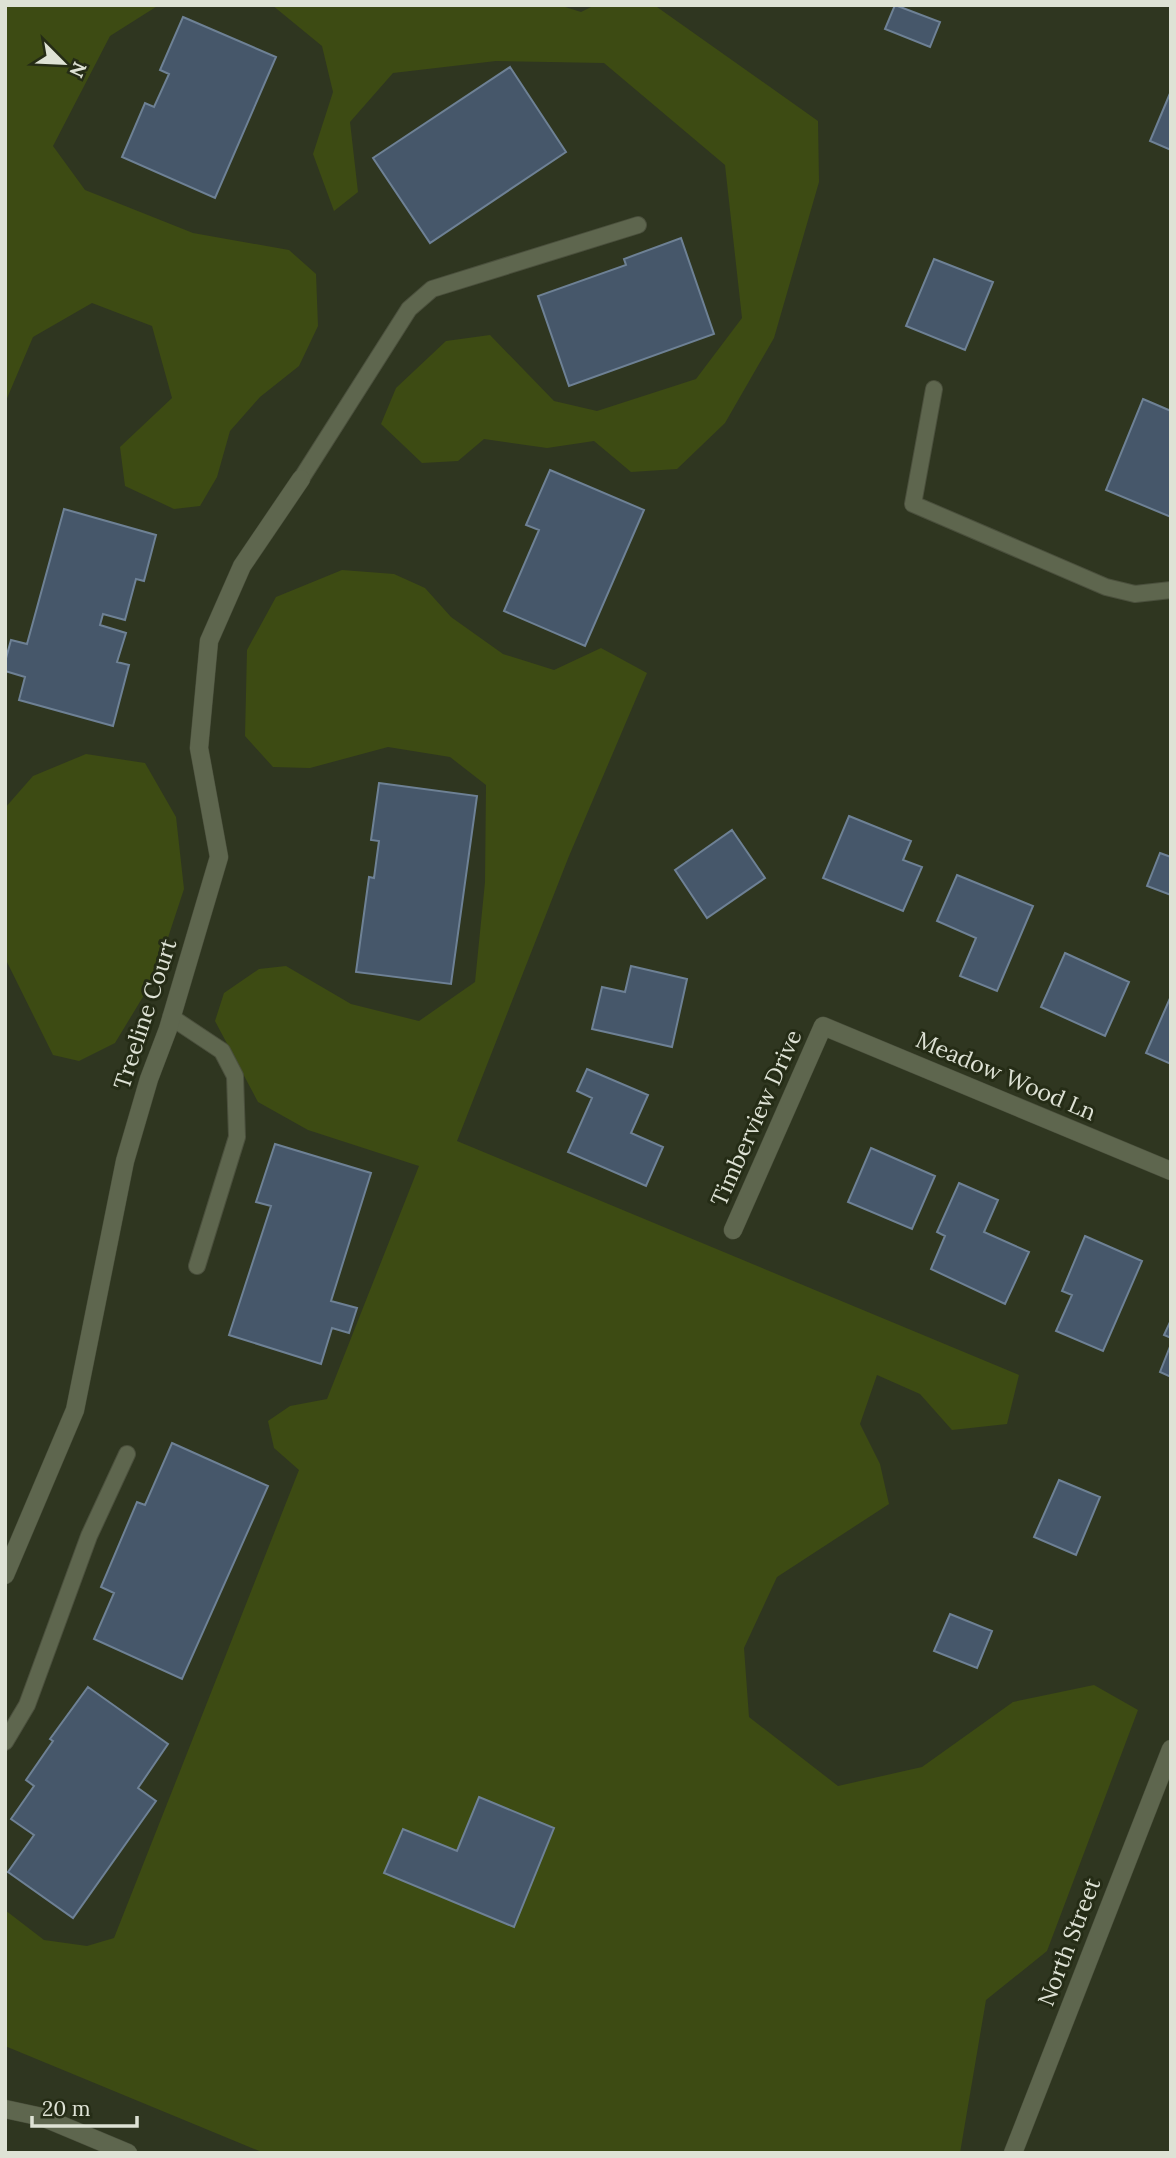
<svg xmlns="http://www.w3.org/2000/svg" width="1176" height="2158" viewBox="0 0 1176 2158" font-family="Lora,serif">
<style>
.green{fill:#3d4b13}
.building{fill:#46576a;stroke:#6e8195;stroke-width:2}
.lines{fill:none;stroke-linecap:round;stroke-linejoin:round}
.lane-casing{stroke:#4b503d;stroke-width:18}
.street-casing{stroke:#4b503d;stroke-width:19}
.lane{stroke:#5e664e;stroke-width:16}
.street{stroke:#5e664e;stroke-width:18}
.labels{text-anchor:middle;stroke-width:6;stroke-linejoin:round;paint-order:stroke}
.street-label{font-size:23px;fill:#dee2d5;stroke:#252c16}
</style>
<rect width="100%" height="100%" fill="#2f3620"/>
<!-- green -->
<path class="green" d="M5,5H159L110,36L53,146L85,190L193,233L289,250L316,274L318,326L299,366L260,397L230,431L217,477L200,506L174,509L125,486L120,447L172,398L152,326L92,303L33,337L5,403Z
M272,5H559L581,12L595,5H651L657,7L818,121L819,182L774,338L725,423L677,469L631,472L594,441L547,448L484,439L458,461L422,463L381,424L396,388L446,341L490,335L554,401L597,411L696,379L742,318L725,165L604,63L496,61L393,73L350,122L358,192L334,211L313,154L333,92L322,46Z
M342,570L394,574L425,588L451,617L503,654L554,670L601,648L647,673L569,856L457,1141L1019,1375L1007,1424L952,1430L920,1394L877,1375L860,1424L880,1464L889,1504L777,1577L744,1648L749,1717L838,1786L922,1767L1013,1702L1094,1685L1138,1710L1047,1951L986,2000L960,2153H264L5,2046V1910L44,1940L87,1946L114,1938L299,1470L274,1448L268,1421L290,1406L327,1399L419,1166L308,1130L258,1102L215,1021L224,993L259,969L286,966L351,1004L419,1021L475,982L485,882L486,785L450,757L388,747L310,768L273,767L245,736L247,650L276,597Z
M86,754L145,763L176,817L184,889L155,977L115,1043L79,1061L53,1055L5,958V808L33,776Z"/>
<!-- building -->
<path class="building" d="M895,5L940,22L930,47L885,29Z
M183,17L276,57L215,198L122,157L145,103L154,107L169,74L160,70Z
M510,67L566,152L430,243L373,158Z
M1171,91V150L1150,141Z
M681,238L714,334L569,386L538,296L626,265L624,259Z
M934,259L993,282L965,350L906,326Z
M1143,399L1171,411V517L1106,490Z
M550,470L644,510L585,646L504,611L539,530L526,525Z
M64,509L156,535L144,581L136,579L125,620L103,614L100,625L126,633L117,662L129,665L113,726L19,700L25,677L5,671V662L11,640L27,644Z
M379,783L477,796L451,984L356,972L369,877L374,878L379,841L371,840Z
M849,816L911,841L903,860L922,867L903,911L823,878Z
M732,830L765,878L707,918L675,870Z
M1160,853L1171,857V895L1147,886Z
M957,875L1033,906L997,991L960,976L976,938L937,921Z
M1065,953L1129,982L1105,1036L1041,1007Z
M631,966L687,979L672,1047L592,1029L602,987L625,992Z
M1171,996V1064L1146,1053Z
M587,1069L648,1095L631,1133L663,1147L646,1186L568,1152L592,1098L577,1091Z
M275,1144L371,1173L331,1301L357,1308L349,1333L332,1328L321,1364L229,1335L271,1206L256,1202Z
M871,1148L935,1176L912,1229L848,1202Z
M959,1183L998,1200L984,1232L1029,1252L1005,1304L931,1269L945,1236L937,1232Z
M1085,1236L1142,1261L1103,1351L1056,1331L1072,1295L1062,1291Z
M1171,1320V1338L1164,1335Z
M1171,1344V1377L1160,1372Z
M172,1443L268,1486L182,1679L94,1639L114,1593L101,1587L137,1502L145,1505Z
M1059,1480L1100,1497L1076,1555L1034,1537Z
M950,1614L992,1631L977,1668L934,1651Z
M88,1687L168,1744L138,1788L156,1801L73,1918L8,1872L34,1835L11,1819L34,1786L26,1780L53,1741L50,1739Z
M479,1797L554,1828L514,1927L384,1873L403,1829L457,1851Z"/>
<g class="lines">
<!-- lane casing -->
<g class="lane-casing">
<path id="lane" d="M934,389L913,504L1106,587L1135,594L1171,590
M301,479L409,309L432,289L638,225
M171,1017L222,1051L235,1076L237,1137L197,1266
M5,1742L27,1705L89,1536L127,1454"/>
</g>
<!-- street casing -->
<g class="street-casing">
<path id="street" d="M733,1230L823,1026L1171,1171
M5,1575L75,1410L125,1161L149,1079L168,1029L219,857L199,748L209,641L242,566L301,479
M5,2109L42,2117L128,2153
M1013,2153L1171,1749"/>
</g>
<!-- lane -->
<use href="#lane" class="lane"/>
<!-- street -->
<use href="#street" class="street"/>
</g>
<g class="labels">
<!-- street labels -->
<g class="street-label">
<text transform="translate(145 1014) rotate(-72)" y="8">Treeline Court</text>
<text transform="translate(1006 1076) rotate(23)" y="8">Meadow Wood Ln</text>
<text transform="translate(756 1118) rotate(-66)" y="8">Timberview Drive</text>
<text transform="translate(1069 1942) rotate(-69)" y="8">North Street</text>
</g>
</g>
<!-- border -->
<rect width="1176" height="2158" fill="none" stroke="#dee2d5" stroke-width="14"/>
<!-- north arrow -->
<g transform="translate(63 63) rotate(114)" stroke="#252c16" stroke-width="5" paint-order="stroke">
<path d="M0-5L12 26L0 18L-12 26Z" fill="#dee2d5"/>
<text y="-10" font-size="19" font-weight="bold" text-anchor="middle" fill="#dee2d5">N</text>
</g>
<!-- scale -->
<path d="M32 2116v10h105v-10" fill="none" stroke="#dee2d5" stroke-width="3.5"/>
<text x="42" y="2116" font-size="21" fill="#dee2d5" stroke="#252c16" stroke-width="5" paint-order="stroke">20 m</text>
</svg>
